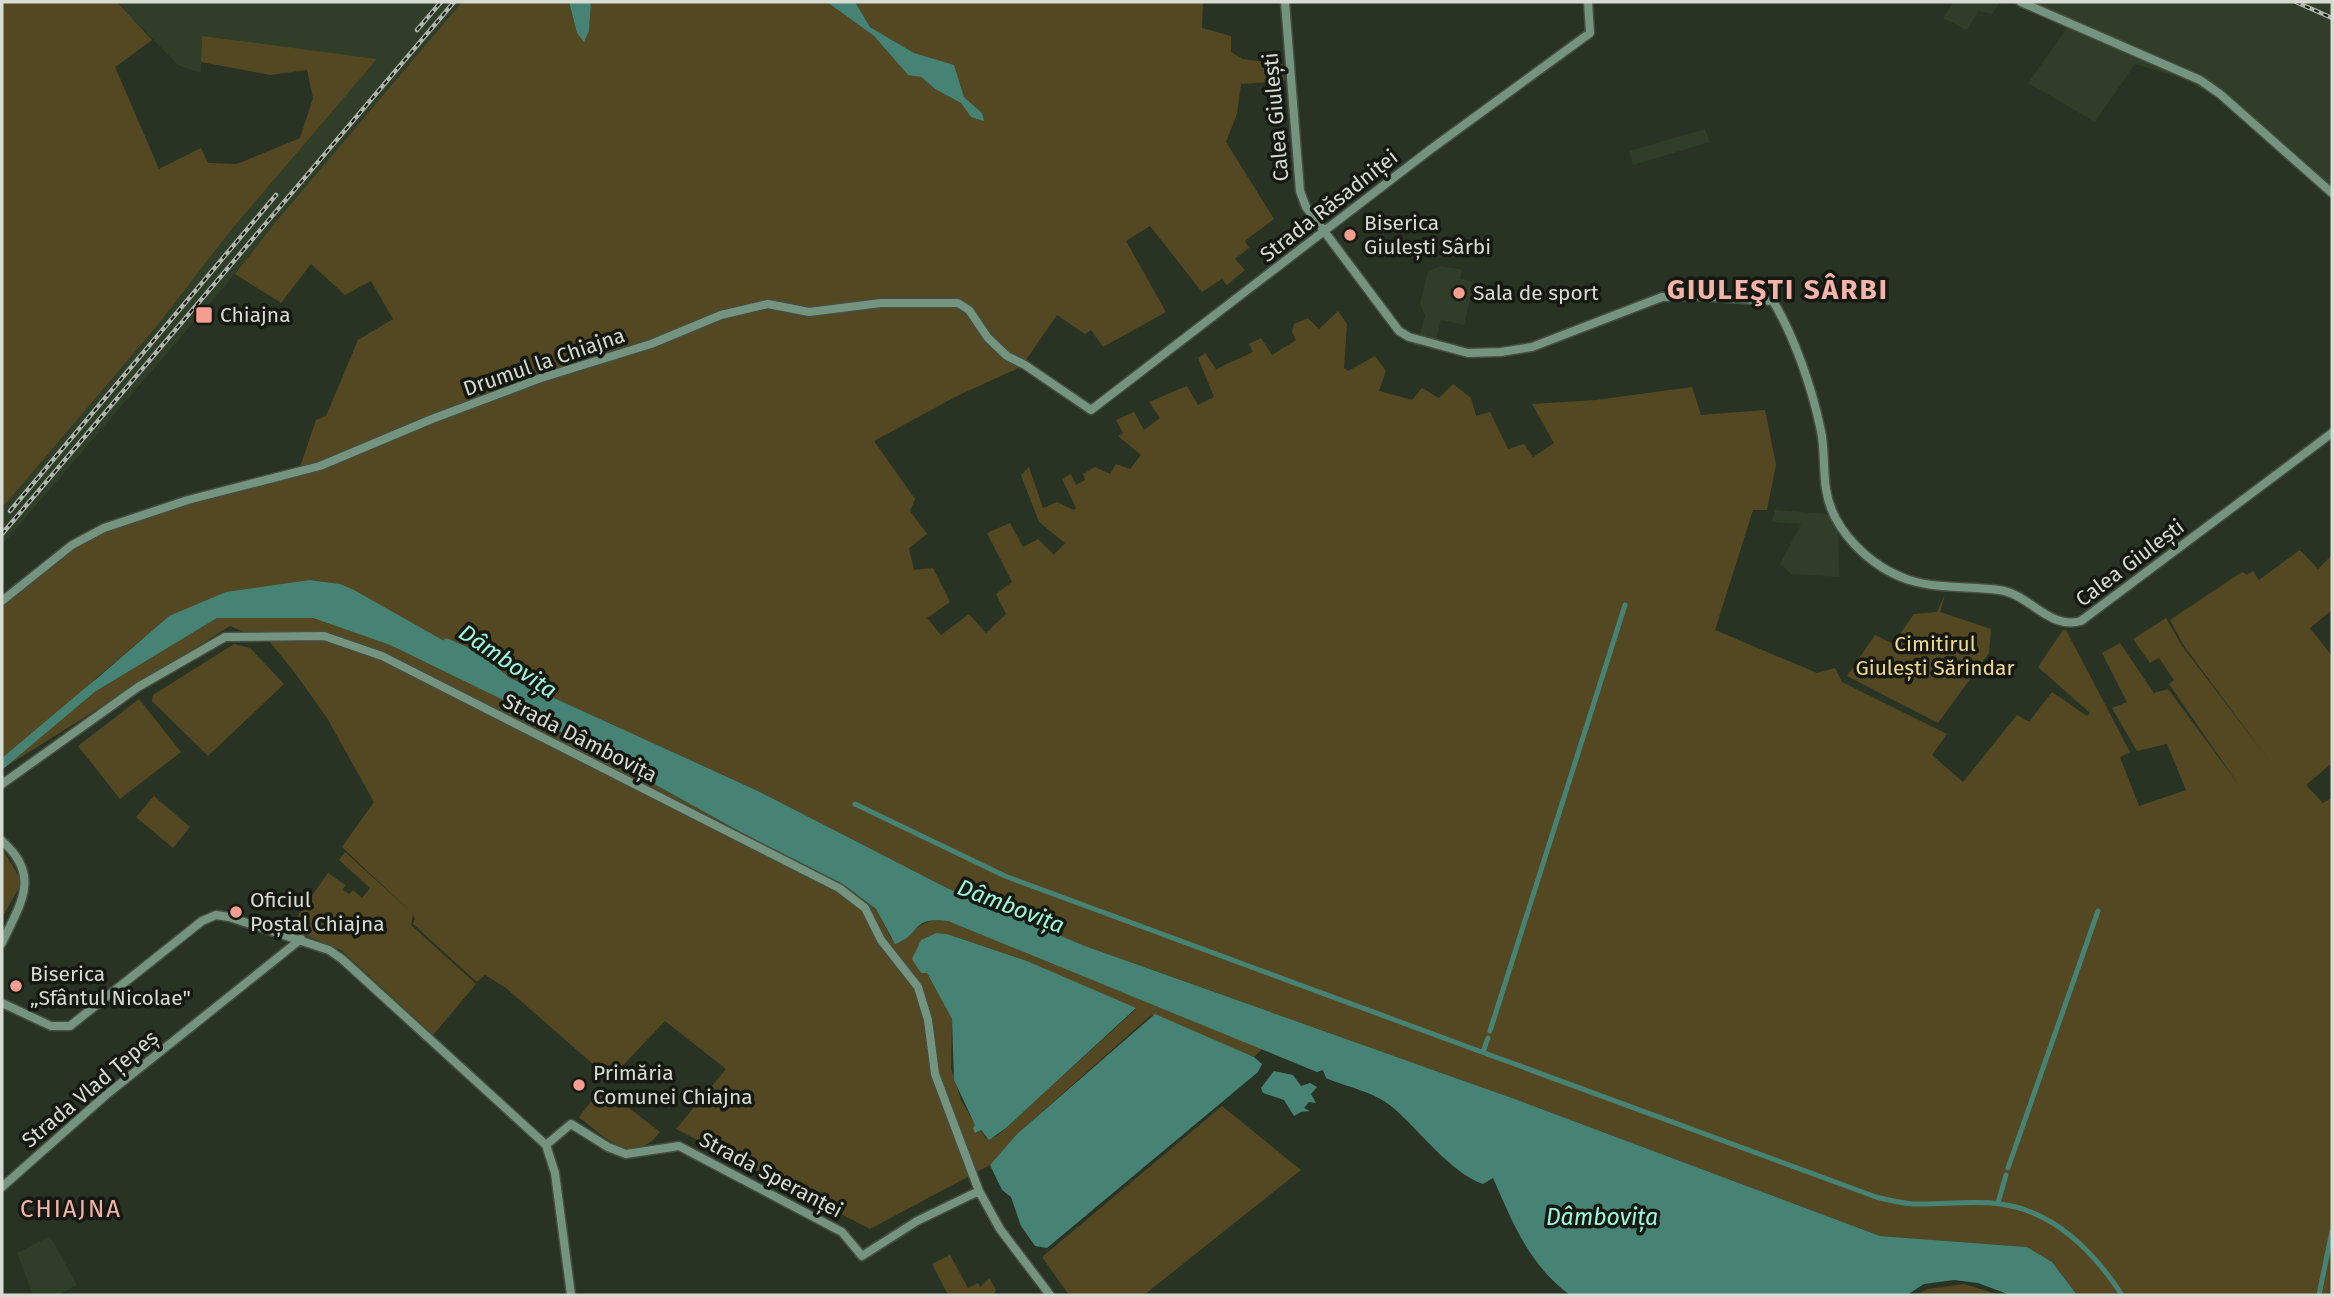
<svg xmlns="http://www.w3.org/2000/svg" width="2334" height="1297" viewBox="0 0 2334 1297" font-family="'Fira Sans',sans-serif">
<style>
.built{fill:#303d28}
.green{fill:#544823;fill-rule:evenodd}
.water{fill:#478375}
.lines{fill:none;stroke-linecap:round;stroke-linejoin:round}
.canal{stroke:#478375;stroke-width:5}
.river{stroke:#478375;stroke-width:9}
.secondary-casing{stroke:#454e40;stroke-width:11}
.secondary{stroke:#75947f;stroke-width:8}
.rail-casing{stroke:#afb6ab;stroke-width:4.5}
.rail{stroke:#151912;stroke-width:2;stroke-dasharray:5;stroke-linecap:butt}
.poi-dot{fill:#f59d8f;stroke:#151912;stroke-width:2.5}
.labels{text-anchor:middle;stroke-width:7;stroke-linejoin:round;paint-order:stroke}
.street-label{font-size:21px;fill:#d6dcd2;stroke:#151912}
.poi-label{font-size:21px;fill:#d6dcd2;stroke:#151912;text-anchor:start}
.park-label{font-size:21px;fill:#f2d98f;stroke:#151912}
.water-label{font-size:23px;font-style:italic;fill:#9afae1;stroke:#151912}
.quarter-label{font-size:24px;letter-spacing:2px;fill:#f6b3a9;stroke:#151912}
.district-label{font-size:28px;font-weight:bold;letter-spacing:2px;fill:#f6b3a9;stroke:#151912}
</style>
<rect width="100%" height="100%" fill="#293324"/>
<!-- built -->
<path class="built" d="M117,2H462L274,224L235,274L2,545V508L156,327L232,229L377,59L202,37L201,73L178,65Z
M1954,2H2000L1992,14L1978,11L1967,30L1943,18Z
M2009,2H2332V196L2252,124L2212,94L2184,79L2135,64L2095,122L2028,83L2067,28Z
M1705,129L1710,142L1633,165L1629,151Z
M1440,266L1459,269L1462,271L1460,279L1474,282L1464,325L1441,320L1436,341L1419,337L1425,316L1420,304L1428,271Z
M1775,510L1830,514L1838,530L1839,577L1791,574L1780,564L1801,524L1772,522Z
M50,1236L77,1285L58,1295H33L17,1253Z"/>
<!-- green -->
<path class="green" d="M2,2H117L152,40L115,67L159,169L201,148L208,163L237,164L300,138L313,98L307,70L270,75L201,62L202,36L377,59L232,229L156,327L2,508Z
M462,2H569L577,33L589,31L591,2H827L874,36L908,75L921,77L935,89L961,103L971,117L982,113L964,97L954,66L914,53L870,27L855,2H1203L1202,28L1231,36V52L1243,59L1283,64L1285,81L1241,84L1237,114L1226,142L1274,219L1245,241L1249,248L1235,259L1245,270L1227,285L1222,279L1202,292L1150,226L1126,241L1166,312L1103,347L1091,330L1085,334L1057,315L1021,367L957,396L874,441L915,499L910,511L927,534L909,548L914,570L933,568L950,602L927,618L941,635L969,614L986,633L1006,614L996,594L1012,582L987,533L1010,523L1023,547L1038,539L1054,555L1065,543L1039,522L1021,475L1029,467L1043,508L1057,502L1074,510L1076,508L1062,479L1071,474L1076,485L1085,480L1083,474L1095,467L1110,474L1116,464L1130,469L1141,455L1118,436L1123,433L1116,420L1134,412L1144,430L1160,418L1149,402L1187,386L1198,405L1214,397L1198,358L1205,353L1216,369L1253,352L1249,344L1261,338L1272,355L1296,340L1292,332L1294,324L1308,318L1319,329L1338,311L1347,324L1344,368L1348,371L1375,356L1386,371L1379,391L1412,400L1422,388L1439,398L1453,384L1471,398L1476,416L1490,412L1508,449L1524,444L1533,457L1554,443L1532,404L1596,400L1692,387L1701,415L1765,410L1776,465L1767,510H1753L1715,630L1817,673L1835,668L1842,682L1947,734L1932,755L1963,782L2017,715L2029,722L2052,692L2087,716L2090,713L2038,667L2063,630H2066L2130,752L2120,757L2139,806L2186,790L2167,744L2137,751L2112,708L2127,702L2102,653L2120,643L2154,693L2168,689L2239,785L2169,684L2174,680L2159,658L2150,663L2133,639L2166,618L2182,646L2268,759L2184,646L2170,620L2242,572L2247,575L2253,571L2259,580L2300,550L2318,569L2332,555V610L2310,628L2332,656V763L2306,785L2323,803L2332,798V1295H2077L2052,1262L2027,1247L1880,1236L1523,1102L1085,946L947,888L758,791L506,676L340,584L310,580L169,616L87,686L93,693L217,618H313L390,645L499,698L764,845L847,887L876,909L891,938L901,942C917,926 925,918 948,921L1262,1049L1254,1057L1155,1015L1150,1016L1017,1134L990,1165L870,1229L676,1129L726,1069L665,1021L610,1079L506,988L485,975L477,982L413,924L415,919L413,914L411,925L476,984L433,1035L341,950L289,928L328,873L345,885L343,890L349,894L353,890L362,898L370,888L339,860L345,852L412,913L342,847L374,802L327,718L295,673L270,642L230,626L2,769V598C27,581 51,560 77,546C145,509 223,494 297,476L316,420L326,416L358,340L393,319L371,281L345,295L311,264L281,303L235,274L274,224ZM936,933L947,934L1027,961L1136,1009L1006,1128L996,1137L986,1138L980,1130L976,1133V1126L961,1100L951,1068L952,1019L927,973H921L916,963L921,940Z
M1945,594L1940,612L1991,629L1989,653L1938,723L1847,676L1875,635L1893,644L1914,614L1937,612Z
M234,644L250,648L284,684L208,756L152,701L153,695Z
M139,699L181,752L120,799L78,746Z
M154,796L190,827L173,848L136,817Z
M2,848L22,882L2,918Z
M602,1087L660,1132C633,1167 605,1138 579,1117Z
M1222,1106L1301,1170L1144,1295H1069L1042,1257Z
M950,1255L968,1288L978,1283L980,1287L989,1278L996,1290L994,1295H948L932,1264Z
M1964,1284L2000,1295H1915L1928,1289Z"/>
<!-- water -->
<path class="water" d="M569,2H591L589,31L584,42L577,33Z
M827,2H855L870,27L914,53L954,65L964,97L982,113L984,121L971,117L961,103L935,89L921,77L908,75L874,36Z
M310,580L340,584L354,590L506,676L758,791L947,888L1085,946L1523,1102L1880,1236L2027,1247L2052,1262L2077,1295H2010L1978,1283L1954,1280L1924,1284L1907,1295H1570C1529,1265 1513,1223 1493,1178L1483,1184C1449,1172 1418,1128 1391,1106C1374,1092 1347,1087 1326,1078L1323,1070L1317,1072L948,921C910,916 921,935 895,944L876,909L847,887L764,845L499,698L390,645L313,618H217L93,693L87,687L169,616L226,592Z
M936,933L947,934L1027,961L1136,1008L1006,1128L989,1140L981,1130L975,1133L973,1128L975,1125L954,1080L952,1019L927,973H921L912,959L921,940Z
M1155,1014L1254,1057L1262,1064L1258,1072L1047,1248L1035,1246L1021,1226L1011,1197L1002,1190L990,1165L1017,1134Z
M1274,1071L1293,1075L1301,1086L1310,1083L1317,1087L1311,1094L1316,1103L1309,1102L1304,1108L1310,1111L1301,1112L1294,1116L1284,1100L1263,1093L1261,1088Z"/>
<g class="lines">
<!-- canal -->
<path class="canal" d="M855,804L1005,876L1498,1058
M1490,1031L1625,605
M1483,1052L1488,1038
M1501,1059L1876,1197C1888,1200 1901,1203 1913,1204C1942,1205 1972,1200 2000,1204C2055,1211 2094,1252 2122,1295
M2008,1168L2098,911
M1998,1203L2006,1175
M2319,1295L2332,1231"/>
<!-- river -->
<path class="river" d="M447,643L474,655L503,678
M2,764L97,684"/>
<!-- secondary casing -->
<g class="secondary-casing">
<path id="secondary" d="M1285,2L1300,191L1306,207L1399,331L1409,337L1468,353L1501,352L1532,347L1662,297L1697,296L1773,301C1795,338 1812,388 1821,431C1825,450 1823,470 1826,489C1832,531 1871,567 1909,580C1938,589 1970,586 1999,590C2030,594 2048,630 2081,621L2332,433
M2021,2L2200,80L2220,94L2332,193
M2,601L72,545L104,528L188,500L320,466L432,419L541,378L651,344L721,315L768,304L809,312L881,303H958L969,310L988,338L1007,356L1025,365L1091,410L1431,149L1590,33L1588,2
M2,784L138,687L225,637L324,636L382,656L839,888L865,908L881,940L918,987L928,1020L935,1074L979,1191L1000,1229L1050,1295
M2,841C42,876 20,904 2,943
M2,1003L51,1026H70L202,921L216,915L229,917L329,950L342,959L546,1145L555,1173L571,1295
M546,1145L571,1124L608,1147L626,1154L679,1146L842,1232L862,1256L917,1221L979,1191
M2,1187L106,1095L301,939"/>
</g>
<!-- secondary -->
<use href="#secondary" class="secondary"/>
<!-- rail casing -->
<g class="rail-casing">
<path id="rail" d="M2296,2L2332,18
M417,30L441,2
M10,511L276,195
M2,534L454,2"/>
</g>
<!-- rail -->
<use href="#rail" class="rail"/>
</g>
<!-- markers -->
<g class="poi-dot">
<circle cx="1350" cy="235" r="7"/>
<circle cx="1459" cy="293" r="7"/>
<rect x="195" y="306" width="18" height="18" rx="3.5"/>
<circle cx="236" cy="912" r="7"/>
<circle cx="16" cy="986" r="7"/>
<circle cx="579" cy="1085" r="7"/>
</g>
<g class="labels">
<!-- street labels -->
<g class="street-label">
<text transform="translate(1276 117) rotate(-95)" y="7">Calea Giulești</text>
<text transform="translate(1329 206) rotate(-38)" y="7">Strada Răsadniței</text>
<text transform="translate(544 362) rotate(-19)" y="7">Drumul la Chiajna</text>
<text transform="translate(2130 563) rotate(-37)" y="7">Calea Giulești</text>
<text transform="translate(580 738) rotate(27)" y="7">Strada Dâmbovița</text>
<text transform="translate(90 1089) rotate(-40)" y="7">Strada Vlad Țepeș</text>
<text transform="translate(771 1175) rotate(28)" y="7">Strada Speranței</text>
</g>
<!-- poi labels -->
<g class="poi-label">
<text x="1364" y="230">Biserica<tspan x="1364" dy="24">Giulești Sârbi</tspan></text>
<text x="1473" y="300">Sala de sport</text>
<text x="220" y="322">Chiajna</text>
<text x="250" y="907">Oficiul<tspan x="250" dy="24">Poștal Chiajna</tspan></text>
<text x="30" y="981">Biserica<tspan x="30" dy="24">„Sfântul Nicolae"</tspan></text>
<text x="593" y="1080">Primăria<tspan x="593" dy="24">Comunei Chiajna</tspan></text>
</g>
<!-- park labels -->
<g class="park-label">
<text x="1935" y="651">Cimitirul<tspan x="1935" dy="24">Giulești Sărindar</tspan></text>
</g>
<!-- water labels -->
<g class="water-label">
<text transform="translate(508 661) rotate(34)" y="8">Dâmbovița</text>
<text transform="translate(1011 906) rotate(21)" y="8">Dâmbovița</text>
<text x="1602" y="1225">Dâmbovița</text>
</g>
<!-- quarter labels -->
<g class="quarter-label">
<text x="71" y="1217">CHIAJNA</text>
</g>
<!-- district labels -->
<g class="district-label">
<text x="1778" y="299">GIULEŞTI SÂRBI</text>
</g>
</g>
<!-- border -->
<rect width="2334" height="1297" fill="none" stroke="#d6dcd2" stroke-width="7"/>
</svg>
